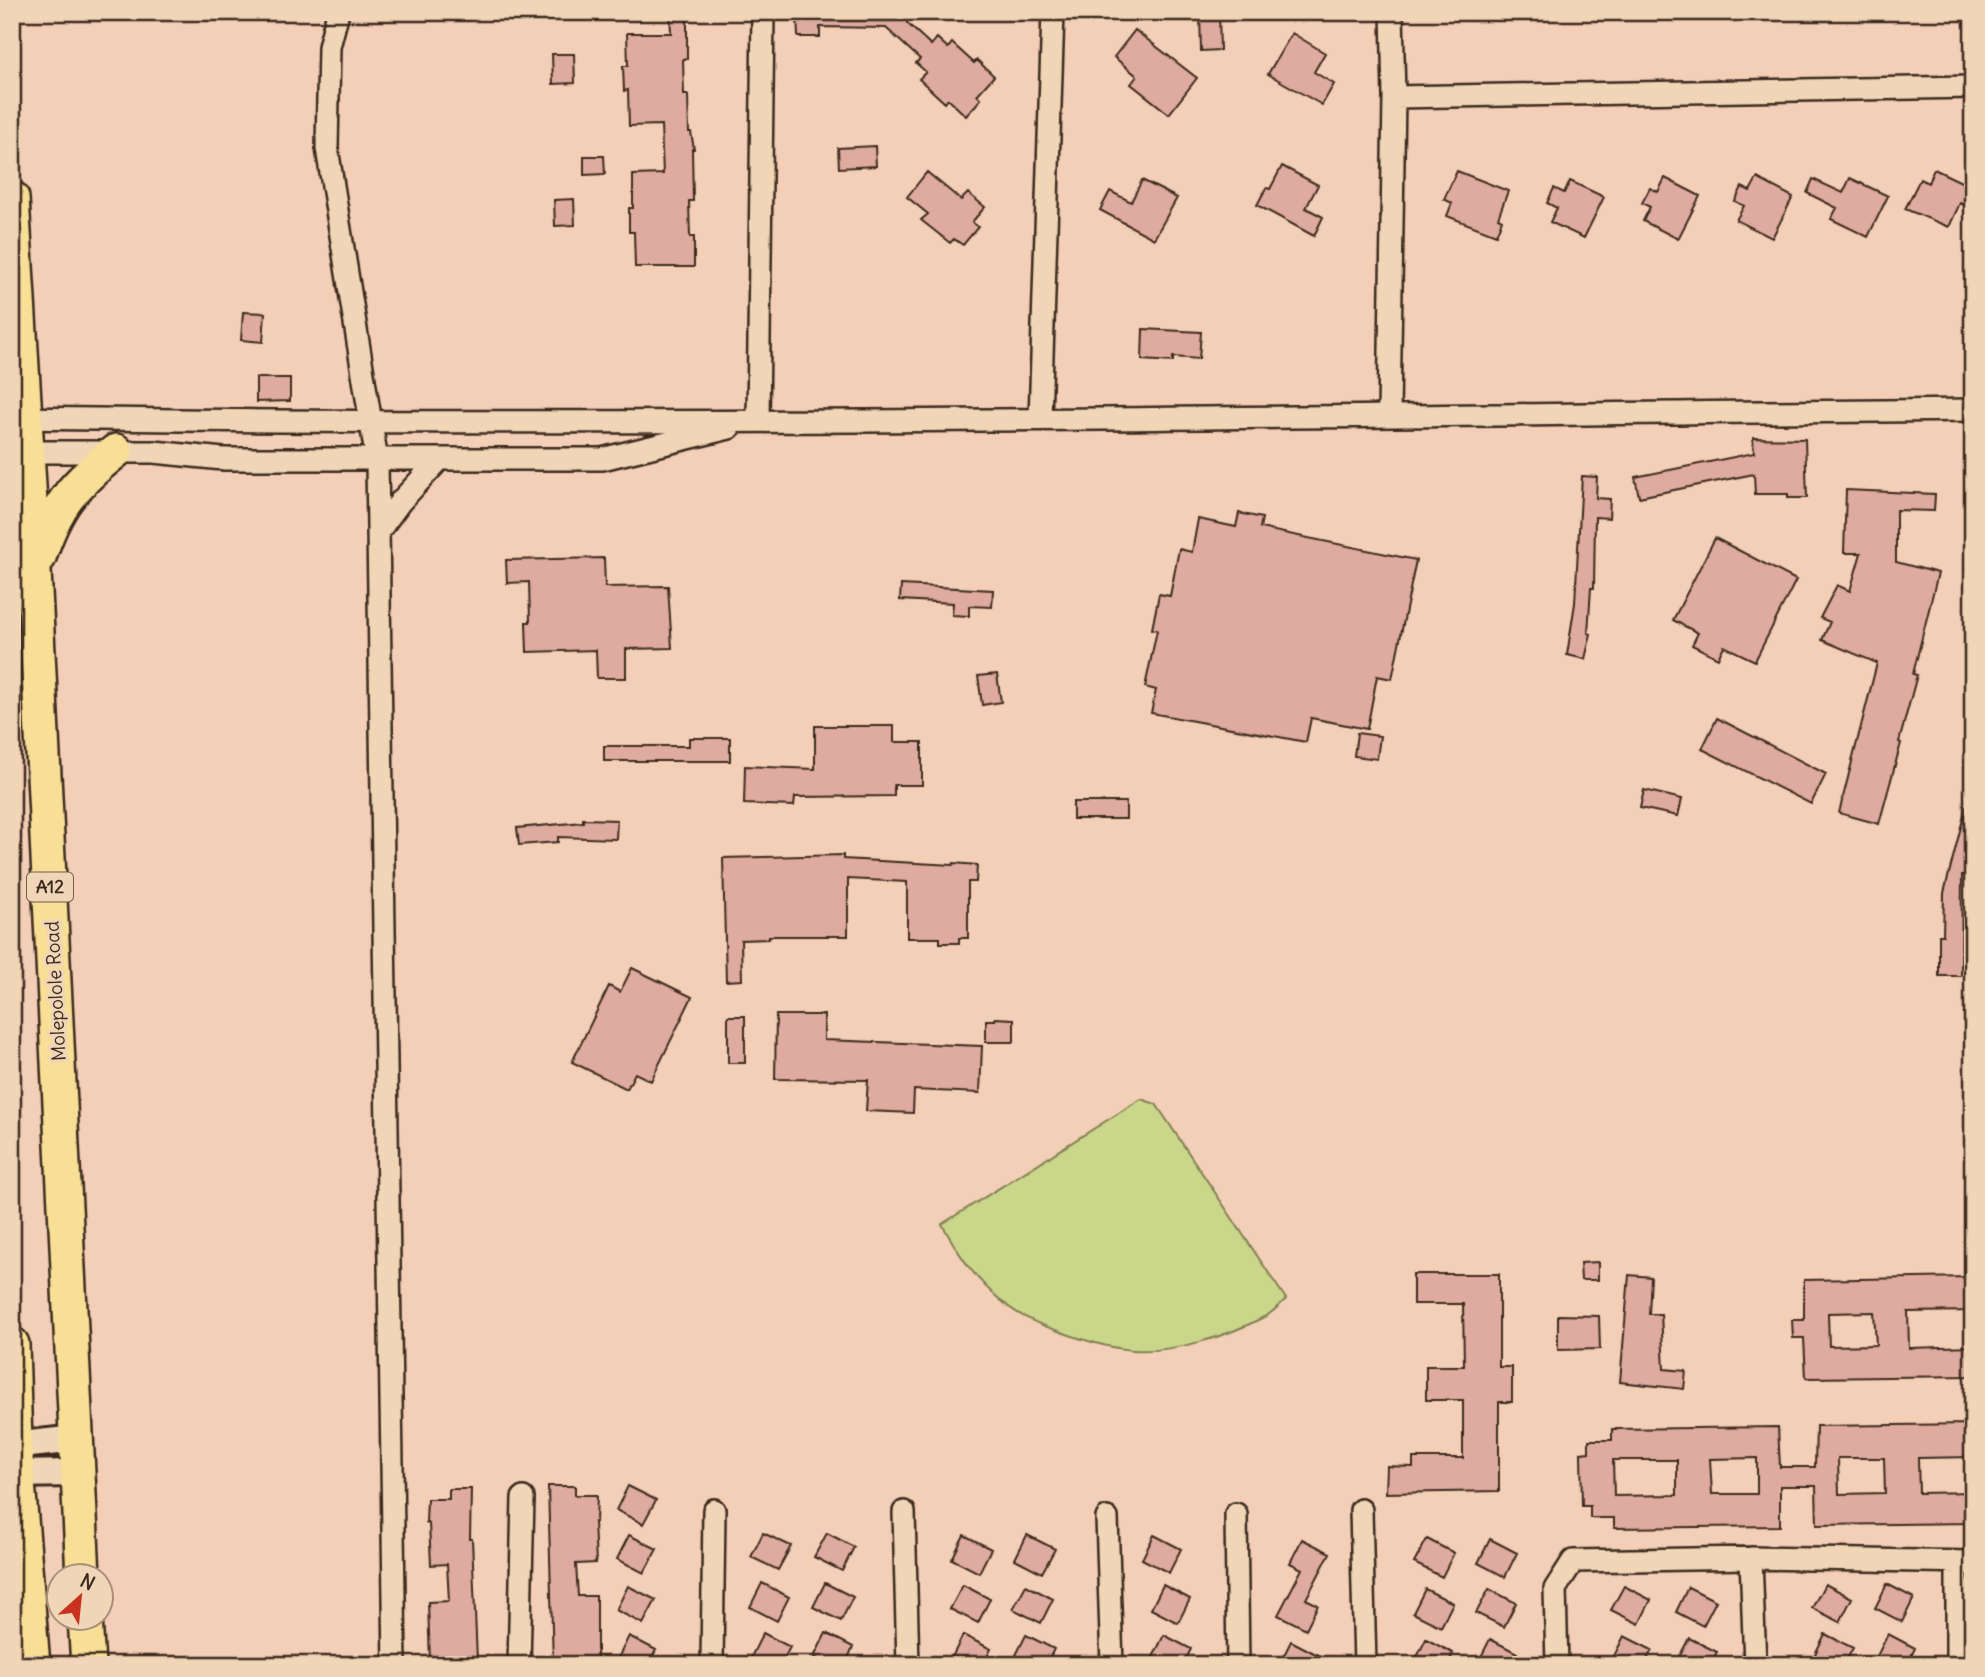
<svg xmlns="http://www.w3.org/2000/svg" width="1985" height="1677" viewBox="0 0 1985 1677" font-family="Delius,sans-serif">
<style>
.green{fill:#cad689;stroke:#828054;stroke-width:2}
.building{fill:#dfaaa0;stroke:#3b2a1e;stroke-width:2;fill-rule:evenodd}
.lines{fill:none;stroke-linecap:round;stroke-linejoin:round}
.minor-casing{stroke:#3b2a1e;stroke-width:26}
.tertiary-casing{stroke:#3b2a1e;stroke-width:32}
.primary-casing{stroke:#3b2a1e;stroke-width:38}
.minor{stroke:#f0d5b7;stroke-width:21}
.tertiary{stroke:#f0d5b7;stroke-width:26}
.primary{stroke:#f9df96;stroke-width:33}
.labels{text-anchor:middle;stroke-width:6;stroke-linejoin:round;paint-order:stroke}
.shield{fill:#f0d5b7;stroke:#715d4c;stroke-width:2}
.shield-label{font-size:18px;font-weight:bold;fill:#3b2a1e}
.street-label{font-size:19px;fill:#3b2a1e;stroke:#f0d5b7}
</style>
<rect width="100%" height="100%" fill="#f4cfb8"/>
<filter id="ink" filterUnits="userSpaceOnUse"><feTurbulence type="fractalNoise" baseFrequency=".0143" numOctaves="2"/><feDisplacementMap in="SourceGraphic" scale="14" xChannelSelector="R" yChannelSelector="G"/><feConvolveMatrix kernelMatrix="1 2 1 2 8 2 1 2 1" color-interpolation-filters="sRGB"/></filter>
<g filter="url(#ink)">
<!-- green -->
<path class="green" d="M1141,1099L1156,1104L1286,1299C1280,1305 1273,1312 1266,1316C1228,1336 1175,1353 1133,1350C1108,1348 1084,1340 1061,1332C1041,1325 1020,1317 1004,1303C976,1281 959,1255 942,1224Z"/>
<!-- building -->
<path class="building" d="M670,12H687V59H683L684,95H688L689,132H691L694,149H692L693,201H689L690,237H694V267H635L634,232H629V208H633V175L663,174L661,125L629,126L628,90L624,91L623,66H628L627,33H671Z
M797,12H907V23L931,45L937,38L948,48L952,43L974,63L977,60L994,76L977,95L981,99L966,116L948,99L945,103L919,79L926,72L916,63L920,59L886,28L820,27V37H798Z
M1219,13L1220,50L1201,51L1200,14Z
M1135,30L1197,78L1169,114L1131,84L1137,76L1114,57Z
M1292,33L1325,53L1314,72L1334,84L1322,105L1268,74Z
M552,54H574L575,83L553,84Z
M875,146L876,166L839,168L838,148Z
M584,156H604L605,174L584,175Z
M1282,166L1318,185L1306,208L1323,217L1314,236L1257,205L1266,188L1270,189Z
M1934,169L1972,187L1964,205L1960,203L1949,227L1905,209L1920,179L1928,183Z
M1457,171L1508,191L1498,218L1502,220L1496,235L1447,216L1452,203L1444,199Z
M927,172L961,200L968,193L985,207L972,222L978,227L963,245L954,239L950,243L921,220L928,214L907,197Z
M1665,178L1700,196L1678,239L1643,221L1650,207L1642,203L1650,188L1658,192Z
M1757,178L1793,197L1772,238L1736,220L1744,206L1735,201L1742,187L1750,191Z
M1850,178L1888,196L1868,237L1831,219L1837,208L1807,193L1813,179L1843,193Z
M1142,180L1177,198L1154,239L1100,210L1110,191L1131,202Z
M1570,181L1604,197L1584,238L1550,222L1557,208L1547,203L1554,188L1564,193Z
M574,199L575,225L555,226L554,200Z
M243,312L265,313L263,342L241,340Z
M1143,329L1201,332L1199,359L1173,357V362L1142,360Z
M256,378H290V401L256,402Z
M1753,438L1805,439L1807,498H1788V494H1755L1754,474L1639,497L1635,477L1754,453Z
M1582,476L1597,477L1596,498L1610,499L1609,518L1595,517L1594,588H1591L1588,633L1591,634L1585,659L1567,655L1575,603Z
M1846,490L1935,494L1934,511L1896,510V562L1938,573L1913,674L1917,675L1899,742L1901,743L1879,824L1839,813L1877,663L1822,640L1830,622L1820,618L1837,585L1850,591L1861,553H1844Z
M1239,513L1262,518L1260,528L1416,560L1392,679L1377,676L1367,729L1311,718L1306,742L1151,713L1156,690L1145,687L1157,630L1152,629L1159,594L1170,596L1179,549L1192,552L1198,519L1236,527Z
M1715,538L1796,580L1755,661L1724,646L1718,658L1692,645L1698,633L1673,620Z
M604,558L605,587L668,586L672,648L626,649V678H597L596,650L527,652L526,622H530L529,582L507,583L506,560Z
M901,585L993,590L992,607L969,606V616L952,615L953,603L900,600Z
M997,674L1001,702L982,705L978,676Z
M1717,718L1826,774L1811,804L1702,749Z
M815,726H894V742H922V785H894V796L795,797L794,806L744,804L745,766L815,769Z
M1357,733L1380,736L1377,759L1354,756Z
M689,738H730V761H604V746H689Z
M1644,790L1682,799L1678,816L1640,808Z
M1073,802H1126V819H1073Z
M1966,807L1973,808V857L1969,876L1962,875L1961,976H1939V935H1943L1944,893Z
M583,819L617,820L616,839L558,837V842L519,845L517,828L583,822Z
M843,855V859L953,865L954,863L977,865L976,882H968V938H959V943H940V938H907V882L848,879V936H769V939L741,940L742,980L726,981L723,858Z
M632,968L692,997L651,1081L635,1073L627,1089L572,1062L609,986L620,992Z
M776,1015H824V1040L982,1046L980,1093L914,1090L913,1113L866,1111L868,1080L775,1079Z
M728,1016H745V1063H728Z
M995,1018L1014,1019V1042H986V1020H995Z
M1598,1262V1280H1581L1580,1263Z
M1413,1274H1499V1367H1512V1402H1499V1491L1386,1493L1387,1466L1413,1467V1458H1463V1400H1426V1366H1464L1463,1304H1413Z
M1629,1275L1651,1277L1649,1314H1661L1664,1369L1686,1371L1684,1389L1620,1382Z
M1970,1277V1288H1973V1311L1908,1312L1909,1348L1973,1346L1972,1376L1806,1378L1804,1338H1793L1792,1320H1804V1280ZM1874,1312L1876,1345L1829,1346L1828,1313Z
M1558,1315L1599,1316L1600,1349L1558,1350Z
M1973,1424V1457L1918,1458L1919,1493L1973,1492V1523L1817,1525L1816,1486H1780V1526L1614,1528V1518H1590V1506H1582L1581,1453L1589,1452V1440H1612V1429L1778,1427L1780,1467H1815L1816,1426ZM1757,1458V1494H1712L1710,1459ZM1838,1458H1884L1885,1493L1839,1494ZM1613,1460H1677V1495L1614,1496Z
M548,1486H575V1495H597L596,1522H594L596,1563L576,1564L578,1596H596V1601L597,1599V1662L553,1665Z
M628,1486L656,1500L643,1524L616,1510Z
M449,1489H471L470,1539H472L477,1660L472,1661V1665H452L451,1662L430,1663L428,1602L449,1601L447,1564L431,1565L429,1523H426L427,1499H449Z
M763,1533L791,1546L778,1570L751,1557Z
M827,1533L854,1547L842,1571L814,1557Z
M629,1535L657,1549L644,1573L617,1559Z
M964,1535L991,1549L979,1573L952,1559Z
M1027,1535L1055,1549L1042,1573L1015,1559Z
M1154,1535L1181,1549L1169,1573L1142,1559Z
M1302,1539L1330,1553L1306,1599L1318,1605L1306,1629L1278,1615L1302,1569L1290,1563Z
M1427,1539L1454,1553L1442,1577L1414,1563Z
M1490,1539L1517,1553L1505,1577L1478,1563Z
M762,1583L789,1597L777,1621L750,1607Z
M825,1583L853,1597L841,1621L813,1607Z
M1825,1584L1852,1598L1840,1622L1812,1608Z
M1887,1584L1914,1598L1902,1622L1875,1608Z
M963,1585L990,1599L978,1623L950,1609Z
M1026,1585L1053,1599L1041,1623L1013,1609Z
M1163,1585L1190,1599L1178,1623L1151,1609Z
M628,1586L656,1600L643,1624L616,1610Z
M1624,1586L1651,1600L1639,1624L1611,1610Z
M1688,1587L1716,1601L1703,1626L1676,1612Z
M1425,1589L1453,1603L1441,1627L1413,1613Z
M1489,1589L1516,1603L1504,1627L1476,1613Z
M763,1633L790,1647L781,1665H766L751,1657Z
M826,1633L853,1647L845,1665H829L814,1657Z
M1825,1634L1853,1648L1844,1665H1826L1813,1658Z
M1888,1634L1915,1648L1907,1665H1888L1876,1658Z
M963,1635L991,1649L983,1665H961L951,1659Z
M1026,1635L1054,1649L1046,1665H1025L1014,1659Z
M1164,1635L1191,1649L1183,1665H1163L1152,1659Z
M629,1636L656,1650L649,1665H626L617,1660Z
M1624,1636L1652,1650L1644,1665H1621L1612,1660Z
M1689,1638L1717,1652L1710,1665H1675Z
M1426,1639L1453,1653L1448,1665H1413Z
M1490,1639L1517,1653L1511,1665H1477Z
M1291,1641L1337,1665H1279Z"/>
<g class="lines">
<!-- minor casing -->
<g class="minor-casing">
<path id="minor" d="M338,12L329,47L327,148L377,461L395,1665
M1394,97L1973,87
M1389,415L1394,97L1392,12
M15,418C667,428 1320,416 1973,410
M1040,419L1053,12
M758,421L763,12
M16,452H154L223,459H602L729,428
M378,532L400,502L439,460
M1361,1510L1365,1665
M904,1512L908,1665
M1236,1514L1238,1665
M1107,1518L1112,1665
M1751,1558L1755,1665
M1957,1563V1665
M519,1665L523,1498
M712,1665L714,1510
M1557,1665L1555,1589L1573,1561L1751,1558L1973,1562"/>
</g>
<!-- tertiary casing -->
<g class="tertiary-casing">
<path id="tertiary" d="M12,1446L76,1439
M12,1474L78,1473"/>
</g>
<!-- primary casing -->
<g class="primary-casing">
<path id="primary" d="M12,198L34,570L83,1576
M39,557C56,505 73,485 116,451
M12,1344L15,1445L33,1665
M85,1618L88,1665"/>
</g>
<!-- minor -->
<use href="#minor" class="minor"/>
<!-- tertiary -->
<use href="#tertiary" class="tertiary"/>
<!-- primary -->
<use href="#primary" class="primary"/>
</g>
</g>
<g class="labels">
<!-- shield labels -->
<rect class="shield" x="27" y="872.5" width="46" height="29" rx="5"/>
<g class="shield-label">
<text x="50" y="893">A12</text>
</g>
<!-- street labels -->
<g class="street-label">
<text transform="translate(55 991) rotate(-93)" y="7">Molepolole Road</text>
</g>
</g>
<!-- margin -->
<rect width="1985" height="1677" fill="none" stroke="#f0d5b7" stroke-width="42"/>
<rect x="21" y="21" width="1943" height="1635" fill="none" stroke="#3b2a1e" stroke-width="2.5" filter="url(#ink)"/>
<!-- north arrow -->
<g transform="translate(80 1597) rotate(27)"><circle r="33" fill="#f0d5b7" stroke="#a8917a" stroke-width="2"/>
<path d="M0-5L12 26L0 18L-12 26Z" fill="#c8321e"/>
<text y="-10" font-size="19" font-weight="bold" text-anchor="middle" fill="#3b2a1e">N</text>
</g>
</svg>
